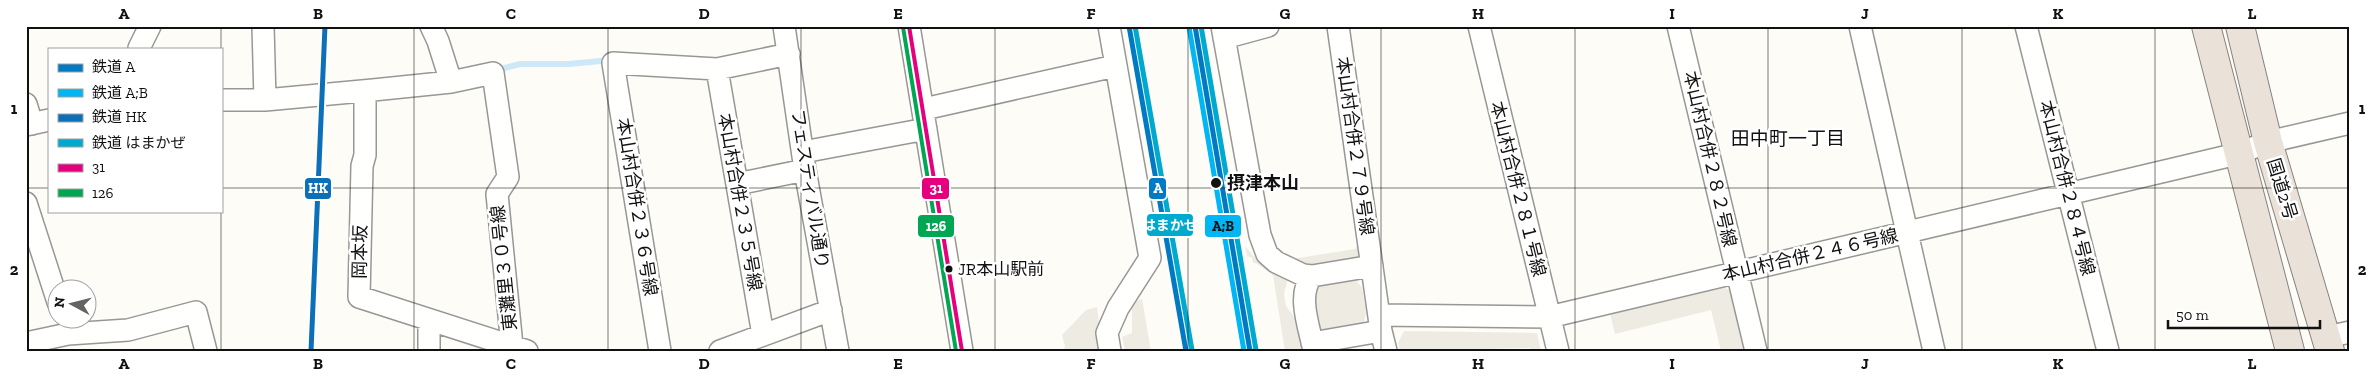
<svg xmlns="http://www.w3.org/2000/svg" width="2376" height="377" viewBox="0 0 2376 377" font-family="'Zilla Slab','Noto Sans JP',serif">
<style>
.plaza{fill:#edebe2}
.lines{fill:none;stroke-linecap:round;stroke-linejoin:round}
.stream{stroke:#cde8f7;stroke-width:6}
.minor-casing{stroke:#979795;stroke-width:24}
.highway-casing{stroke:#858482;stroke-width:30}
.minor{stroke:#fffffe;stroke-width:21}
.highway{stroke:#eae1d8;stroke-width:28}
.bus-1-casing{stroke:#fff;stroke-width:8}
.bus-2-casing{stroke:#fff;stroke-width:8}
.bus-1{stroke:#e5007d;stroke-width:4}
.bus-2{stroke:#00a651;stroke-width:4}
.rail-1-casing{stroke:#fff;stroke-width:9}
.rail-2-casing{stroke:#fff;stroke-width:9}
.rail-3-casing{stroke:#fff;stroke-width:9}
.rail-4-casing{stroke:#fff;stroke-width:9}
.rail-1{stroke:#007ac2;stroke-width:5}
.rail-2{stroke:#01b6f3;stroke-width:5}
.rail-3{stroke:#0d6fb8;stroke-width:5}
.rail-4{stroke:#00a9ce;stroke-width:5}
.grid{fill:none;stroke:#111;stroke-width:1;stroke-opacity:0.55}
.stop-dot{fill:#111;stroke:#fff;stroke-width:2}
.labels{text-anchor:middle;stroke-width:5;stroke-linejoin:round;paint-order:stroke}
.bus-label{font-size:17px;fill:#111;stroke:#fff;text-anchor:start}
.street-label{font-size:18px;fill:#111;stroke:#fff}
.stop-label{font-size:18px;font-weight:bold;fill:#111;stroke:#fff;text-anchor:start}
.neighbourhood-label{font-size:19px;fill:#111;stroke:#fff}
.line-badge{stroke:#fff;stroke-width:2}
.badge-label{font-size:14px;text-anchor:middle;font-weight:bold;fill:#fff}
.pale-badge-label{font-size:14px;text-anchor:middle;font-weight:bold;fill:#111}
.neatline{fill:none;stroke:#111;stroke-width:2}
.grid-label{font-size:16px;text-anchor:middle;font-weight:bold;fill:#111}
</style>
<rect width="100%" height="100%" fill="#fdfcf7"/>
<!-- plaza -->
<path class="plaza" d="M1360,241L1363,257L1311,269L1286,260L1355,249Z
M1245,246L1258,261L1270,270L1288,278L1284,294L1286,306L1300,325L1302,350L1285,351L1273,275L1256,263H1253L1252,258L1247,256Z
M1354,277L1362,288L1366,312L1364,323L1361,326L1319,332L1312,290L1314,286Z
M1718,286L1730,290L1744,351H1721L1711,310L1615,334L1610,313Z
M1142,299L1151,351H1125L1122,337L1132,333V303Z
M1097,307L1101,339L1098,349L1064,351L1065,346L1062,335L1086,310Z
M1404,331L1537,333L1541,351H1531L1530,348L1400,351L1398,343Z"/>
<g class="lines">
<!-- stream -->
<path class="stream" d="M501,69L520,64H569L611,60"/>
<!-- minor casing -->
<g class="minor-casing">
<path id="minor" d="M263,26L265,100
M431,26L438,41L451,82
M784,26L805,170L838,351
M909,26L962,351
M1109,26L1150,258L1118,308L1107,333L1110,351
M1222,26L1260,235L1267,254L1276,262L1303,275L1312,276L1372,266
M1338,26L1381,331L1386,351
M1479,26L1558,351
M1678,26L1756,351
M1860,26L1934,351
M2026,26L2108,351
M1224,38L1268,26
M139,48L150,26
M717,69L763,335
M365,91V155L362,166L359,297L527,351
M221,100H265L373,90L451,82L493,73L508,177L497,194L512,346
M26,104L32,124
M924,109L1115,66
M26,125L49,120
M803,152L926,129
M737,184L805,170
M26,203L58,302
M1312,276C1296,295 1310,329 1314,351
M1379,315L1549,317L2068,194L2237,154L2268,142L2350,123
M429,320V351
M2327,337L2350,332
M26,343L68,334L128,330L196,312L206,351
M1312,343L1381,331
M660,351L613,63L717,69L789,54
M720,351L831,310"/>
</g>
<!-- highway casing -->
<g class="highway-casing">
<path id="highway" d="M2206,26L2290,351
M2240,26L2268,142L2330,351"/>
</g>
<!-- minor -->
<use href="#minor" class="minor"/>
<!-- highway -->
<use href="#highway" class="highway"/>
<!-- bus-1 casing -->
<g class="bus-1-casing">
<path id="bus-1" d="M909,26L962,351"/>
</g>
<!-- bus-2 casing -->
<g class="bus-2-casing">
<path id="bus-2" d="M903,27L956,351"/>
</g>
<!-- bus-1 -->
<use href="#bus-1" class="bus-1"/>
<!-- bus-2 -->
<use href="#bus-2" class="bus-2"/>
<!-- rail-1 casing -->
<g class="rail-1-casing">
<path id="rail-1" d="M1129,26L1186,351
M1195,26L1250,351"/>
</g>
<!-- rail-2 casing -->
<g class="rail-2-casing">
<path id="rail-2" d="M1189,27L1244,351"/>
</g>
<!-- rail-3 casing -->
<g class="rail-3-casing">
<path id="rail-3" d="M311,351L325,26"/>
</g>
<!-- rail-4 casing -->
<g class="rail-4-casing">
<path id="rail-4" d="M1135,26L1192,350
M1201,26L1256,350"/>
</g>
<!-- rail-1 -->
<use href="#rail-1" class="rail-1"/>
<!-- rail-2 -->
<use href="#rail-2" class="rail-2"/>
<!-- rail-3 -->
<use href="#rail-3" class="rail-3"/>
<!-- rail-4 -->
<use href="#rail-4" class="rail-4"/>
</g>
<!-- grid -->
<path class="grid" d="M221,26V49M414,26V351M608,26V351M801,26V351M995,26V351M1188,26V351M1381,26V351M1575,26V351M1768,26V351M1962,26V351M2155,26V351M26,188H49M221,188H2350M221,211V351"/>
<!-- markers -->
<g class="stop-dot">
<circle cx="1216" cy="183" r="6"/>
<circle cx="949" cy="269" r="4.5"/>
</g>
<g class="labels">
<!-- bus labels -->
<g class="bus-label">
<text x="958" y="275">JR本山駅前</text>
</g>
<!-- street labels -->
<g class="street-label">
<text transform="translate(1355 146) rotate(82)" y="6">本山村合併２７９号線</text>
<text transform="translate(1710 159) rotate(77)" y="6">本山村合併２８２号線</text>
<text transform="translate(2067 188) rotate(76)" y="6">本山村合併２８４号線</text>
<text transform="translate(810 189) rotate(81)" y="6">フェスティバル通り</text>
<text transform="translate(1518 189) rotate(76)" y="6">本山村合併２８１号線</text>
<text transform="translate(2282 189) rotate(73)" y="6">国道2号</text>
<text transform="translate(740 202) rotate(80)" y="6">本山村合併２３５号線</text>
<text transform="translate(637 207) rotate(81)" y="6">本山村合併２３６号線</text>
<text transform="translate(360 252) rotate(-89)" y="6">岡本坂</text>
<text transform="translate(1810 255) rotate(-13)" y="6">本山村合併２４６号線</text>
<text transform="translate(504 268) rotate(-96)" y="6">東灘里３０号線</text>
</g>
<!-- stop labels -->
<g class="stop-label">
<text x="1227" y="189">摂津本山</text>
</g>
<!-- neighbourhood labels -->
<g class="neighbourhood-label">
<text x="1788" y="145">田中町一丁目</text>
</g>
</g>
<g class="line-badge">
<rect x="304" y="177" width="28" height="23" rx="5" fill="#0d6fb8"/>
<rect x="921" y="177" width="29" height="23" rx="5" fill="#e5007d"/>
<rect x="1148" y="177" width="19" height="23" rx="5" fill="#007ac2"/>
<rect x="1146" y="213" width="48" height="24" rx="5" fill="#00a9ce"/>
<rect x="1204" y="214" width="38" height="24" rx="5" fill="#01b6f3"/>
<rect x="917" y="214" width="38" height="24" rx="5" fill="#00a651"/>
</g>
<g class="badge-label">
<text x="318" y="193">HK</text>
<text x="936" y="193">31</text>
<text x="1158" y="193">A</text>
<text x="1170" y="230">はまかぜ</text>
<text x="936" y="231">126</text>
</g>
<g class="pale-badge-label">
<text x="1223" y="231">A;B</text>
</g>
<!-- border -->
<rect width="2376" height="377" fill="none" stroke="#ffffff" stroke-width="55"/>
<!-- legend -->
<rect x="48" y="48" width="175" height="165" fill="#ffffff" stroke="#a0a0a0"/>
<rect x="58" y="64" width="25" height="8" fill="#007ac2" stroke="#a0a0a0"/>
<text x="92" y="72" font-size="15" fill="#111111">鉄道 A</text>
<rect x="58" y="89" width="25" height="8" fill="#01b6f3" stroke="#a0a0a0"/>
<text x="92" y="98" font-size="15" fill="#111111">鉄道 A;B</text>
<rect x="58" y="114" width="25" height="8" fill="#0d6fb8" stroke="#a0a0a0"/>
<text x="92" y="122" font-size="15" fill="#111111">鉄道 HK</text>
<rect x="58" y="139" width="25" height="8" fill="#00a9ce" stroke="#a0a0a0"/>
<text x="92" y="148" font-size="15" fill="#111111">鉄道 はまかぜ</text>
<rect x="58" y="164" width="25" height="8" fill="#e5007d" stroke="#a0a0a0"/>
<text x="92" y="172" font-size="15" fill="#111111">31</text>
<rect x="58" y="189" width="25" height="8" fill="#00a651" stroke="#a0a0a0"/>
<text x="92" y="198" font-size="15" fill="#111111">126</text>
<!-- north arrow -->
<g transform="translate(72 304) rotate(277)"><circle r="24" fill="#ffffff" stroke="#a0a0a0"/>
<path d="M0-4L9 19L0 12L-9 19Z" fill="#646362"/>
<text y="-8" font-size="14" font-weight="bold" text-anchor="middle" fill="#111111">N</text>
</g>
<!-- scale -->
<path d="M2168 320v8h152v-8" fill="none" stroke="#111111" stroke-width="2.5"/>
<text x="2176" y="320" font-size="15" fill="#111111" stroke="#ffffff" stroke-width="4" paint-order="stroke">50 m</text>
<rect x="28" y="28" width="2320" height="322" class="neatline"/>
<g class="grid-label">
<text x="124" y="19">A</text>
<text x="318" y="19">B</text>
<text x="511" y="19">C</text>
<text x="704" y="19">D</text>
<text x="898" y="19">E</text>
<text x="1091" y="19">F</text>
<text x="1285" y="19">G</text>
<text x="1478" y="19">H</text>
<text x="1672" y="19">I</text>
<text x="1865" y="19">J</text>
<text x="2058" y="19">K</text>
<text x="2252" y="19">L</text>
<text x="14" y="114">1</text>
<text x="2362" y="114">1</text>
<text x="14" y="275">2</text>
<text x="2362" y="275">2</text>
<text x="124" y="369">A</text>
<text x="318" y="369">B</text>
<text x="511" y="369">C</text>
<text x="704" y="369">D</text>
<text x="898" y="369">E</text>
<text x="1091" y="369">F</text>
<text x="1285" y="369">G</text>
<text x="1478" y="369">H</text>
<text x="1672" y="369">I</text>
<text x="1865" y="369">J</text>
<text x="2058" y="369">K</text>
<text x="2252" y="369">L</text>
</g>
</svg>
